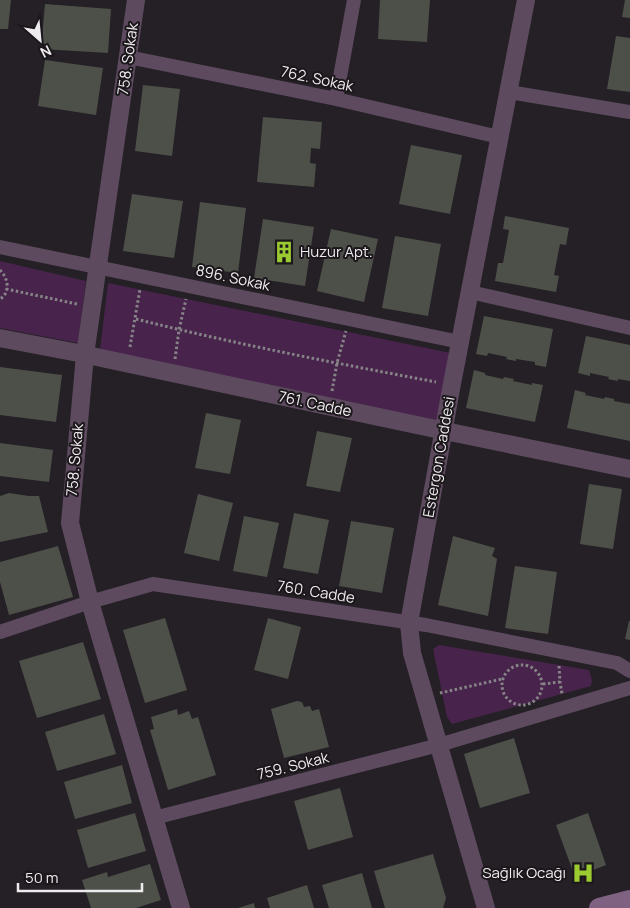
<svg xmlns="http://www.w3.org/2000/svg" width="630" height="908" viewBox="0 0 630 908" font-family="Manrope,sans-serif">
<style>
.green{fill:#48244c}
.building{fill:#4d5049}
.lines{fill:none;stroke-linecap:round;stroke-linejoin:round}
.path{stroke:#878488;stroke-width:3;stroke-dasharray:2.5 2.5;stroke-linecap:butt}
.minor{stroke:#5d4a5f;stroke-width:14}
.tertiary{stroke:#5d4a5f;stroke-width:18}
.secondary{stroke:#7f6181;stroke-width:20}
.labels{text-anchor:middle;stroke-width:4;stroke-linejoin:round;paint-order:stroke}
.street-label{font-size:15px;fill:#eeebef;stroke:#1b171b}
.poi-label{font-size:15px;fill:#eeebef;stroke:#1b171b;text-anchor:start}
</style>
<rect width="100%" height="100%" fill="#242025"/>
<!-- green -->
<path class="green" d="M0,261L86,281L78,343L0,328Z
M108,283L451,353L439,421L100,350Z
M439,645L589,670L592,680L591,686L452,724L447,717L433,649Z"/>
<!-- building -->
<path class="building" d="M0,0H11L8,29H0Z
M380,0H430L427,42L378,39Z
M625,0H630V18L622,17Z
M45,4L111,9L108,53L41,49Z
M616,36L630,38V92L607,89Z
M45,60L103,68L96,115L38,106Z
M143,85L180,89L172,156L135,151Z
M263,117L322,122L320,149L311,148L310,163L316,164L314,187L257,182Z
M411,145L462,155L450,214L399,204Z
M132,194L183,201L174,258L123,251Z
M200,202L246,208L238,273L192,267Z
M505,216L569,228L566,245L560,244L554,275L559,276L556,292L495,281L498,263H503L509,230L503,229Z
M263,219L314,227L305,286L254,278Z
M331,229L378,239L364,302L317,291Z
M395,236L441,244L428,316L382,308Z
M484,316L553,329L546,367L535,365V362L516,359V361L506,359L507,357L488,353L487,356L476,354Z
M586,336L630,345V381L618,379V381L608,379L609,377L590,373V376L578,373Z
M0,367L62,375L56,422L0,415Z
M474,370L485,373V375L503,379L504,377L514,379L513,381L532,385V383L543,385L535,422L466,408Z
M575,390L586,393L585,395L604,399L605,397L614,399V401L630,404V441L567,428Z
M206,413L241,420L230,474L195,468Z
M317,431L352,438L340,492L306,486Z
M0,443L53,450L49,482L0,476Z
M589,484L622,489L613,549L580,544Z
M9,493L29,496H39L48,532L0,542V496Z
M198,494L233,503L219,561L184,553Z
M294,513L329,520L318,574L283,568Z
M244,516L279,523L267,577L233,571Z
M351,521L394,528L382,593L339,586Z
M453,536L495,548L492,556L497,559L488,616L438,605Z
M58,546L73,597L9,615L0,582V562Z
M515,566L557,572L548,634L505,628Z
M165,618L187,690L145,703L123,630Z
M268,618L301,627L288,679L254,670Z
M629,621H630V640L625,639Z
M83,642L101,699L37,718L19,661Z
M297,701L302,702L304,707L310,706L312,711L319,709L329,747L284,758L271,709Z
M177,709L178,715L189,711L192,719L198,717L216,775L168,790L150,730L154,729L151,717Z
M104,714L116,754L57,771L45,732Z
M514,738L530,793L480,808L464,754Z
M122,765L132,803L75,819L64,782Z
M340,788L353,837L308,850L294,801Z
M135,813L146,851L88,868L77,830Z
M588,813L606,865L575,877L556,825Z
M433,854L446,898L443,908H385L374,871Z
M150,864L161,900L136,908H91L82,880L107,872L108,877Z
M362,873L372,908H329L322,885Z
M307,885L314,908H270L267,898Z
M254,903L255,908H238Z"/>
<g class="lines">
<!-- path -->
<path class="path" d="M0,270C8,278 11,292 0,299
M6,289L77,304
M136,319C235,344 335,363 436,382
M130,347L140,289
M175,359L179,330L186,299
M332,391L337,363L346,331
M502 685a20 20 0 1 1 40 0a20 20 0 1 1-40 0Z
M559,666L560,682L562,694
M543,684L560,682
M440,693L502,679"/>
<!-- minor -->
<path class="minor" d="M128,57L336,99L499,137
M509,92L630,112
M336,99L354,0
M0,247L460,342
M470,292L630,328
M0,632L90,602L153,584L426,625L617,663L630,671
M154,818L439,745L630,688"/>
<!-- tertiary -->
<path class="tertiary" d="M136,0L85,355L70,523L90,602L181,908
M0,338L73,352L445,431L630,469
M486,908L412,653L409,623L451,389L526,0"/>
<!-- secondary -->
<path class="secondary" d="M599,908L630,900"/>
</g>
<!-- icons -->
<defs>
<g id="building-bare" transform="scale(1.725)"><path d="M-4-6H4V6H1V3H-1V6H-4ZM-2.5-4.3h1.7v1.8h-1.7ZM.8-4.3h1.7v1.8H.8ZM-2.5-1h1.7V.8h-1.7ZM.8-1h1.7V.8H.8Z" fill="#9cca31" stroke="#1b171b" stroke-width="2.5" paint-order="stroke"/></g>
<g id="hospital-bare" transform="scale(1.725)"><path d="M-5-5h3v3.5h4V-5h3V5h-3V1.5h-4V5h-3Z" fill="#9cca31" stroke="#1b171b" stroke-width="2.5" paint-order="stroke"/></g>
</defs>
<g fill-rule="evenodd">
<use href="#building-bare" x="284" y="252"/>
<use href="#hospital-bare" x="583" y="873"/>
</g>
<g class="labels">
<!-- street labels -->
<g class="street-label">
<text transform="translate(128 59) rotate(-82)" y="5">758. Sokak</text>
<text transform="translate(317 79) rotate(12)" y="5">762. Sokak</text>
<text transform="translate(233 278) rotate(12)" y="5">896. Sokak</text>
<text transform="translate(315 404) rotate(12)" y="5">761. Cadde</text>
<text transform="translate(439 457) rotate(-80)" y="5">Estergon Caddesi</text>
<text transform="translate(75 460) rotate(-85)" y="5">758. Sokak</text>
<text transform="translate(316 592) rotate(9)" y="5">760. Cadde</text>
<text transform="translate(293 766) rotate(-14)" y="5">759. Sokak</text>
</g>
<!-- poi labels -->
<g class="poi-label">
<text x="300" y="257">Huzur Apt.</text>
<text x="566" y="878" text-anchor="end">Sağlık Ocağı</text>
</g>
</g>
<!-- north arrow -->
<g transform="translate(40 40) rotate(153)" stroke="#1b171b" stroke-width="4" paint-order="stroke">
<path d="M0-4L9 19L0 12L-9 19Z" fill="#eeebef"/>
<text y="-8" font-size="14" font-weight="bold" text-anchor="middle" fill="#eeebef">N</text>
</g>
<!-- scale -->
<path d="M18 883v8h124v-8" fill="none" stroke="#eeebef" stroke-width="2.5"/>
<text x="25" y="883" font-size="15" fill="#eeebef" stroke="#1b171b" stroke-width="4" paint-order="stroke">50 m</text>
</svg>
